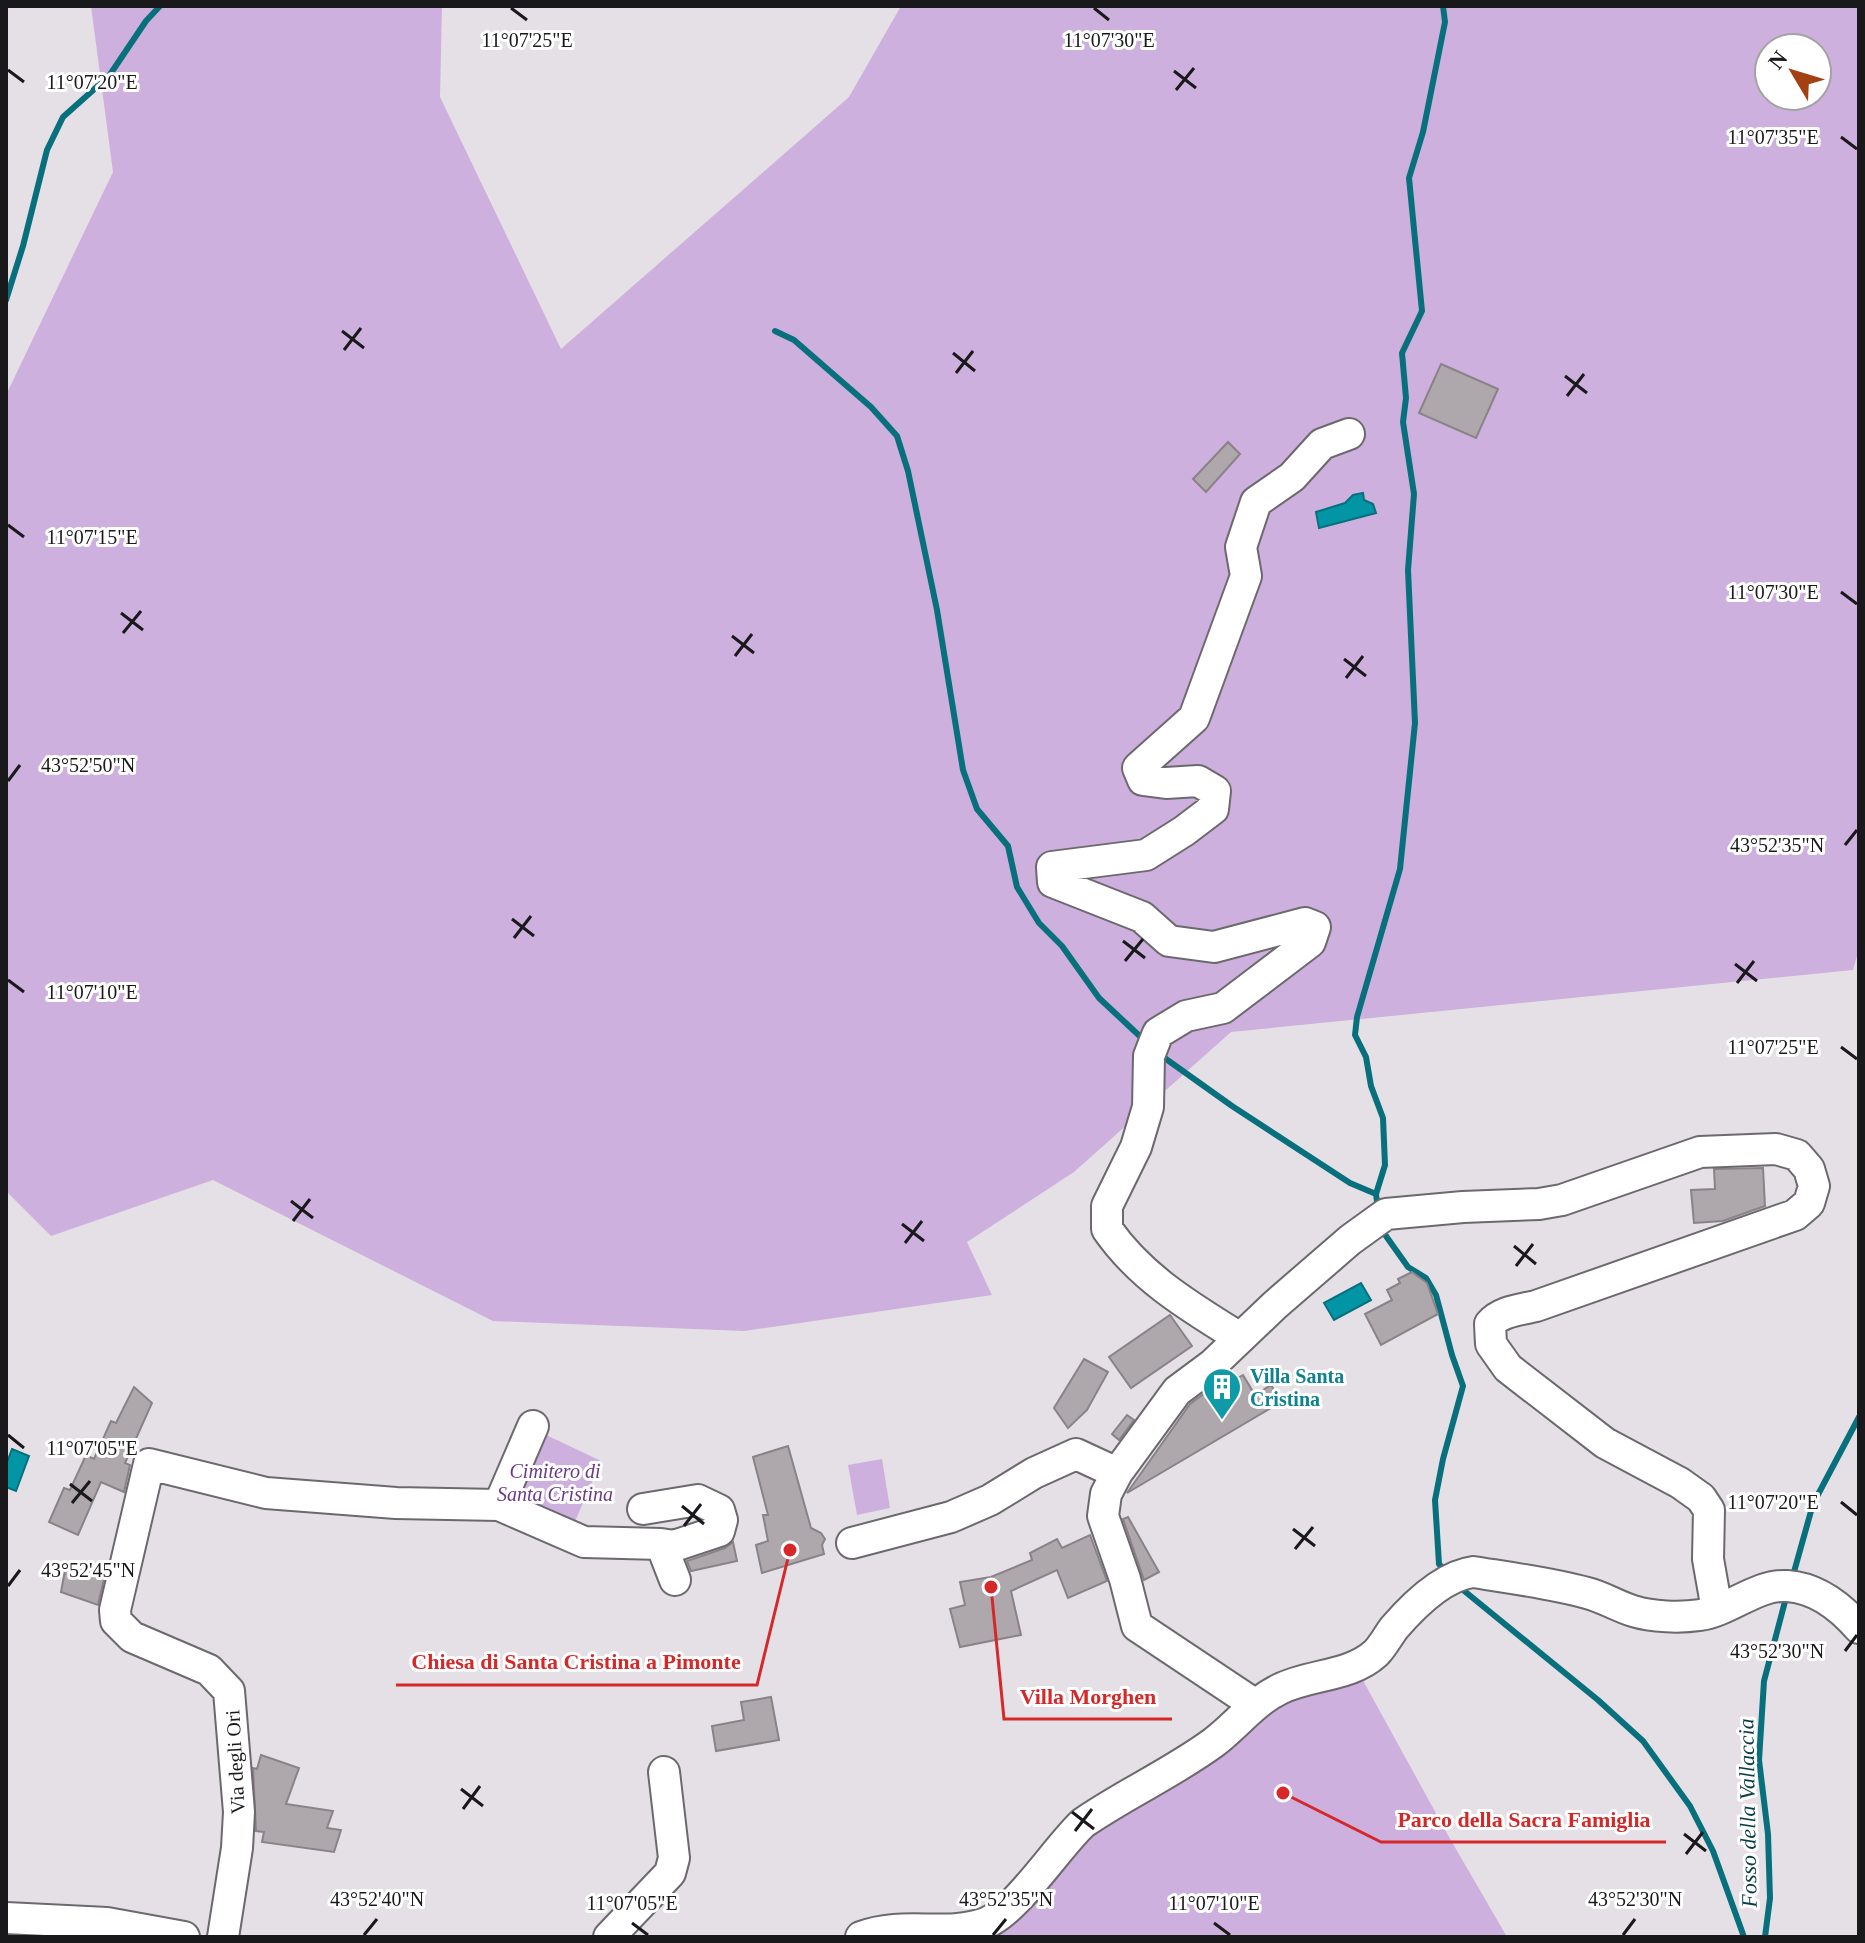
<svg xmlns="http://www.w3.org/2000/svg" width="1865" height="1943" viewBox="0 0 1865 1943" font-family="Georgia,serif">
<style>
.green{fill:#cdb0dd;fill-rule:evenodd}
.water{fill:#0195a6;stroke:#08707c;stroke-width:2}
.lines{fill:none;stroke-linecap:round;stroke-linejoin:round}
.stream{stroke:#08707c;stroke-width:6}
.building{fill:#aea8ac;stroke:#898387;stroke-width:2}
.minor-casing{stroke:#6c696e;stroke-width:34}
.minor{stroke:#fff;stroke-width:30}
.ticks{fill:none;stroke:#19181a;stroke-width:3}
.labels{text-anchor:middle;stroke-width:6;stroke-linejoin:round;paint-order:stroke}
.culture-label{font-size:20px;font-weight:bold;fill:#0d838f;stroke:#fff;text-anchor:start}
.park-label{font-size:20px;font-style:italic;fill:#6d3888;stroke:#fff}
.street-label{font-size:20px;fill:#19181a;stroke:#fff}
.water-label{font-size:22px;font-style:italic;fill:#083f46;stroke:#fff}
.ticks-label{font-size:20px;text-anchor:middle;fill:#19181a;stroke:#fff;stroke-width:6;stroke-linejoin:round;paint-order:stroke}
.leader{fill:none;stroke:#d62828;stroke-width:3}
.callout-dot{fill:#d62828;stroke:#fff;stroke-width:3}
.callout-label{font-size:22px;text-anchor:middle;font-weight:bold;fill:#d62828;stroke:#fff;stroke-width:6;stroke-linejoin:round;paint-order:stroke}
</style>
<rect width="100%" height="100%" fill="#e4e0e6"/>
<!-- green -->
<path class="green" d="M91,6H442L440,97L561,349L849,97L901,6H1859V949L1853,970L1231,1032L1074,1172L967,1242L992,1295L744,1331L493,1321L213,1180L51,1236L6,1191V395L113,172ZM1769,48H1817V96H1769Z
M540,1432L601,1461L570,1533L507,1504Z
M882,1459L890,1508L857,1515L848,1465Z
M1360,1675L1449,1837L1507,1937H918L983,1929L1060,1853L1254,1710Z"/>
<!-- water -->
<path class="water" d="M1363,493L1364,500L1373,504L1376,513L1319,528L1316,512L1345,503L1353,495Z
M1361,1283L1371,1300L1334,1320L1324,1303Z
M12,1449L29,1456L16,1491L6,1487V1465Z"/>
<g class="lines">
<!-- stream -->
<path class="stream" d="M6,300L23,246L47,150L63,117L109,76L146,21L160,6
M775,331L794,340L871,407L897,436L908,471L937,610L963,770L977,809L1008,846L1017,887L1039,923L1062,946L1099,998L1145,1041
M1159,1054L1232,1106L1350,1183L1376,1194
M1378,1210L1376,1194L1385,1165L1383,1118L1371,1086L1366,1057L1355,1035L1357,1017L1400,869L1415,723L1408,570L1414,494L1403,422L1406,398L1402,353L1422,311L1409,178L1423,132L1445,22L1443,6
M1381,1229L1408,1267L1426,1278L1436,1295L1452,1355L1463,1386L1443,1459L1435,1500L1439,1564L1447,1573
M1792,1579L1813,1504L1859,1417
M1457,1585L1598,1700L1643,1741L1690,1806L1713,1851L1744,1937
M1765,1937L1770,1898L1768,1834L1759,1760L1764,1681L1787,1594"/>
</g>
<!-- building -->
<path class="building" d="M1441,364L1498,389L1476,438L1419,413Z
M1228,442L1240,454L1206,492L1193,479Z
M1763,1168L1765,1206L1723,1221L1694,1223L1691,1190L1715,1189L1714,1169Z
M1412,1272L1427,1283L1438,1314L1381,1345L1365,1314L1392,1300L1387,1290L1400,1283L1398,1279Z
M1170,1315L1192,1346L1131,1388L1109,1357Z
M1084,1359L1108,1372L1087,1410L1068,1428L1054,1408Z
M1243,1375L1255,1395L1271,1385L1281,1402L1127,1493L1190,1404L1224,1379L1227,1384Z
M134,1387L152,1403L125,1463L130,1465L124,1492L101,1482L78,1535L49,1522L64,1488L70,1490L86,1455L94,1459L111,1421L116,1423Z
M1127,1415L1134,1420L1119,1440L1112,1434Z
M788,1446L811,1528L821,1533L825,1539L822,1545L824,1554L762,1573L756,1545L768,1541L763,1515H768L753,1457Z
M1128,1517L1159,1572L1144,1580L1123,1519Z
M1090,1535L1107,1581L1068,1598L1057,1570L1011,1591L1021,1635L960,1647L950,1609L965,1605L960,1582L991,1577L1032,1560L1030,1553L1057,1539L1062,1548Z
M733,1542L737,1561L691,1571L687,1561L725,1548Z
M66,1565L106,1571L98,1605L61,1592Z
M771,1697L779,1740L716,1751L712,1726L744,1720L741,1702Z
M261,1755L299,1768L286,1804L333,1811L327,1828L341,1830L334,1852L262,1842L264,1832L256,1831L253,1768L257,1769Z"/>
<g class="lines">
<!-- minor casing -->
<g class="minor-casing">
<path id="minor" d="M1240,1338C1190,1307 1141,1278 1107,1229V1206L1136,1147L1148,1107L1149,1056L1158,1033L1186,1016L1223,1008L1310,942L1315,927L1305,923L1214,947L1169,941L1142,917L1053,882L1052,867L1146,855L1184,831L1213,809L1215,791L1198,781L1166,783L1143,780L1138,768L1194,718L1246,576L1241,547L1256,502L1292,477L1322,444L1349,434
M499,1505L533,1426
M643,1509L698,1500L719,1510L722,1520L719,1531L674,1546L661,1544
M852,1543L951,1517L990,1500L1034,1473L1076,1454L1117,1473
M1254,1704L1137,1626L1125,1579L1103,1516L1106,1494L1117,1473L1177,1391L1212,1365L1275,1305L1350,1240L1386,1214L1463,1207L1539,1204L1562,1200L1700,1152L1776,1149L1797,1155L1809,1169L1814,1186L1809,1203L1795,1215L1536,1306C1520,1310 1501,1311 1490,1324L1491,1344L1508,1368L1605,1443L1680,1483L1701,1498L1709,1510L1708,1559L1717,1610
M6,1918L107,1923L184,1937
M223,1937L237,1848L239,1812L229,1691L209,1670L132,1637L116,1621L115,1610L149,1464L266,1493L396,1503L499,1505L584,1542L661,1544L675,1580
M609,1937L670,1873L674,1858L664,1772
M861,1937C903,1921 944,1937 983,1924C1015,1914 1056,1848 1083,1823C1125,1794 1172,1773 1213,1743C1237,1725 1253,1702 1280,1689C1310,1674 1350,1677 1376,1653C1383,1646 1388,1636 1394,1628C1413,1606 1443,1576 1473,1572C1511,1578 1550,1583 1587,1593C1603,1597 1617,1606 1633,1611C1652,1617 1680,1618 1700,1615C1729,1611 1757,1584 1787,1586C1817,1588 1840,1606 1859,1628"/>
</g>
<!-- minor -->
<use href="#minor" class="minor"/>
</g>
<!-- ticks -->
<path class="ticks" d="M511,8L527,20M1094,8L1109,20M8,70L24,82M1174,71L1196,88M1176,90L1194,68M1841,137L1857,149M342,331L364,348M344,350L361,328M953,353L975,371M956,373L973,351M1565,376L1587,393M1567,396L1584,374M8,525L24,537M1841,592L1857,604M121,613L143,630M123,633L141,611M732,636L754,653M735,656L752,634M1344,659L1366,676M1346,678L1363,656M8,781L20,765M1845,845L1857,830M512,919L534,936M514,938L531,916M1123,941L1145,958M1125,961L1143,939M1735,964L1757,981M8,980L24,992M1737,983L1754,961M1841,1047L1857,1059M291,1201L313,1218M293,1221L310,1199M902,1224L924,1241M905,1243L922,1221M1514,1246L1536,1264M1516,1266L1533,1244M8,1435L24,1448M70,1484L92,1501M1841,1502L1857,1515M72,1503L90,1481M682,1506L704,1524M684,1526L701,1504M1293,1529L1315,1546M1295,1549L1313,1527M8,1586L20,1570M1845,1651L1857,1635M461,1789L483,1806M463,1809L480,1786M1072,1812L1094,1829M1075,1831L1092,1809M1684,1834L1706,1851M1686,1854L1703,1832M632,1923L648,1935M1214,1923L1230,1935M364,1935L377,1919M993,1935L1006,1919M1623,1935L1635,1919"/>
<!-- icons -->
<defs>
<g id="building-pin" transform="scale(2)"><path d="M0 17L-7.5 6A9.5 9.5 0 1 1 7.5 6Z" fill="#0f9aa8" stroke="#fff"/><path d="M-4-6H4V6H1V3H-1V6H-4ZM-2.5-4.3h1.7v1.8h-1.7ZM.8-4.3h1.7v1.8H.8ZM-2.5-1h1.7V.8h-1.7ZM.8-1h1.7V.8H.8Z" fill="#fff"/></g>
</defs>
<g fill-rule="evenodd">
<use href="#building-pin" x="1222" y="1387"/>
</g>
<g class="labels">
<!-- culture labels -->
<g class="culture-label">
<text x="1250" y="1383">Villa Santa<tspan x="1250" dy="23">Cristina</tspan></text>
</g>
<!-- park labels -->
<g class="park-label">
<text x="555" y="1478">Cimitero di<tspan x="555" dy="23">Santa Cristina</tspan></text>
</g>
<!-- street labels -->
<g class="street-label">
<text transform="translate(235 1762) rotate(-93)" y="7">Via degli Ori</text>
</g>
<!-- water labels -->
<g class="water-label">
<text transform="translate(1747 1813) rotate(-91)" y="8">Fosso della Vallaccia</text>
</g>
</g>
<g class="ticks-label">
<text x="1109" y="47">11°07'30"E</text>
<text x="527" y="47">11°07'25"E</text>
<text x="92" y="89">11°07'20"E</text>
<text x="1773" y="144">11°07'35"E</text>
<text x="92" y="544">11°07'15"E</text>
<text x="1773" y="599">11°07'30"E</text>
<text x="88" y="772">43°52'50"N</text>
<text x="1777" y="852">43°52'35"N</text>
<text x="92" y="999">11°07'10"E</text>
<text x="1773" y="1054">11°07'25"E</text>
<text x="92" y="1455">11°07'05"E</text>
<text x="1773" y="1509">11°07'20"E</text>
<text x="88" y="1577">43°52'45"N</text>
<text x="1777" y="1658">43°52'30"N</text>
<text x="377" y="1906">43°52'40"N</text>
<text x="1006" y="1906">43°52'35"N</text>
<text x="1635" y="1906">43°52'30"N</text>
<text x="632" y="1910">11°07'05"E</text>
<text x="1214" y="1910">11°07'10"E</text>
</g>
<!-- callouts -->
<path class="leader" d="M790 1550L757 1685H396M991 1587L1004 1719H1172M1283 1793L1381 1842H1666"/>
<g class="callout-dot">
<circle cx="790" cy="1550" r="8"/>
<circle cx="991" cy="1587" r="8"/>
<circle cx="1283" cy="1793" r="8"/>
</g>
<g class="callout-label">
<text x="576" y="1669">Chiesa di Santa Cristina a Pimonte</text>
<text x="1088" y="1704">Villa Morghen</text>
<text x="1524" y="1827">Parco della Sacra Famiglia</text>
</g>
<!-- border -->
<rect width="1865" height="1943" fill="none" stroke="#19181a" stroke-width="16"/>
<!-- north arrow -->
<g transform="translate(1793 72) rotate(308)"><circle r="38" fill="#ffffff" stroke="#a3a3a3" stroke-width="2"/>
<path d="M0-6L14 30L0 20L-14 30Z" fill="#a54012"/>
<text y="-12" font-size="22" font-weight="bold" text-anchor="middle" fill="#19181a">N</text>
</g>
</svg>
